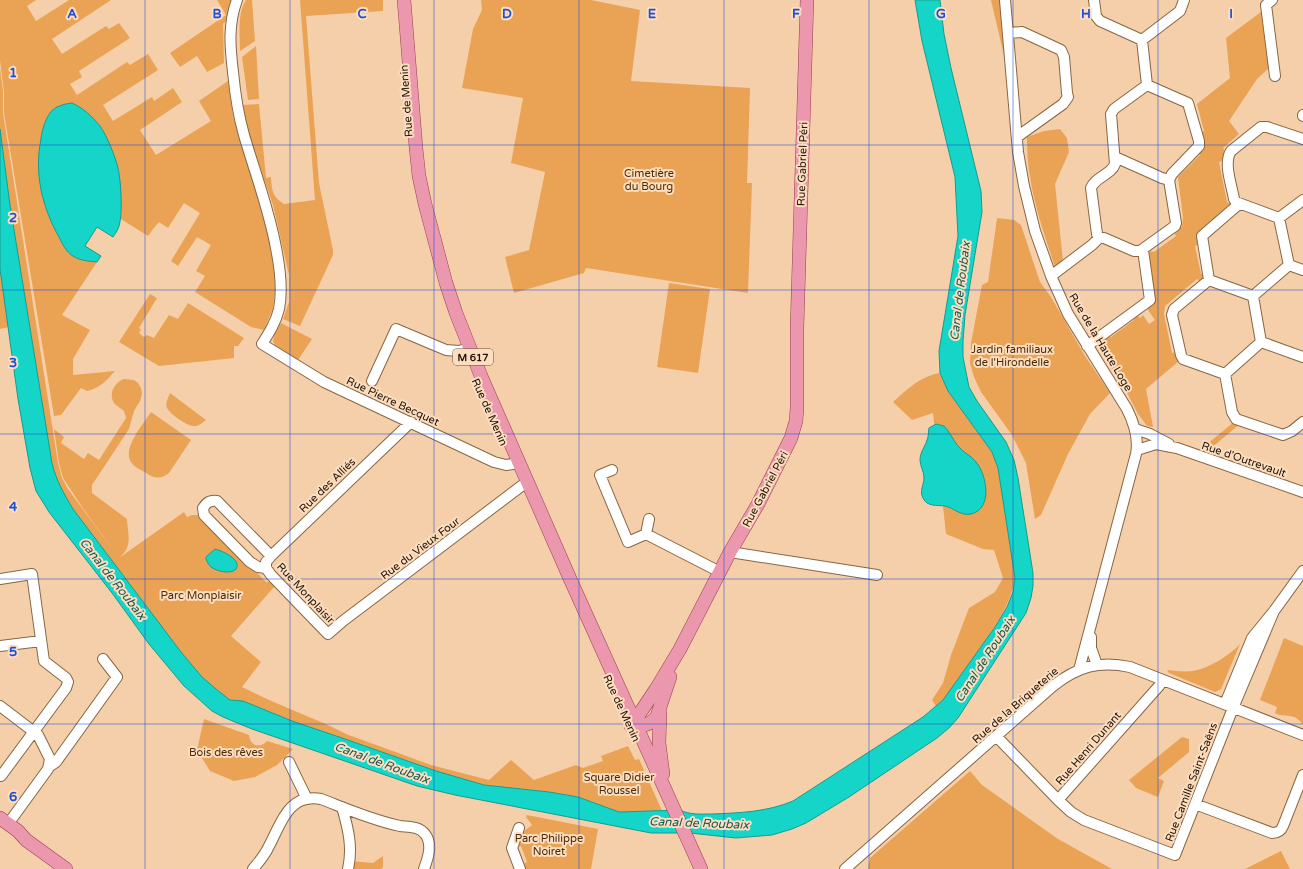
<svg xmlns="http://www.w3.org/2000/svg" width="1303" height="869" viewBox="0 0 1303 869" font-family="'Varela Round',sans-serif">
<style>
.green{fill:#eaa355}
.water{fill:#14d5c7;stroke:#189b8d}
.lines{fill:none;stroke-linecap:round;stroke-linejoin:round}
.minor-casing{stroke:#886643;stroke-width:12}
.major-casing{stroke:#9c3d51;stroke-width:14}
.minor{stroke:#fff;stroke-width:10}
.major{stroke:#eb98af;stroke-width:13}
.grid{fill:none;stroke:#1d4ed8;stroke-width:1;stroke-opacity:0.55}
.labels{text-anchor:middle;stroke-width:4;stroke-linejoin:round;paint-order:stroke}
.shield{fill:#fdddbf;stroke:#63503e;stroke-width:1}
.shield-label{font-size:10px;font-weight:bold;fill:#211306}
.street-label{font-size:11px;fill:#211306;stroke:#fdddbf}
.park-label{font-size:11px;fill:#4a2b06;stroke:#fdddbf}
.water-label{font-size:12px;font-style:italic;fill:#135852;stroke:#fdddbf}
.grid-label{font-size:13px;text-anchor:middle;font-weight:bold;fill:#1d4ed8;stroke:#fdddbf;stroke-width:4;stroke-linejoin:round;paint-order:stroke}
</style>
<rect width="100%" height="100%" fill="#f5cfa9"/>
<!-- green -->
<path class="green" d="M0,0H36L27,6L36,21L69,0H111L52,39L62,54L106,26L109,29L119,23L130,38L79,71L82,77L70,84L77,95L127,62L130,65L148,54L158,70L103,105L113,121L152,97L154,101L173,88L182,102L140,130L156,155L211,121L199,101L228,81L233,116L264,213L273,252L275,289L273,308L264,330L251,327L195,292L205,276L196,271L211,245L197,237L178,266L171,261L200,213L184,203L168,228L159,222L153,229L148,236L121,219C121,191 120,167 107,140C104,133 101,126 94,119C88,113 79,108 72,103L58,107L45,122L39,147L82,260L97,262L62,315L90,330L73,359V375L115,371C106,381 100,388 87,391L81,388L61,415L54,416L4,113V92L0,60Z
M217,0H231L226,21L223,24L224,63L207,72L197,56L180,67L170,53L226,15Z
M246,0H252L255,41L240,51C240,35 237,14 246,0Z
M300,0H383V11L306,16L319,183L333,250V255L300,326L283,319L289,302V275L273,205L249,136L242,105L259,104L266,178L271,177C272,191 272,196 284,204L315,200Z
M481,0H591L640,10L631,81L750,88L747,183H752L748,293L586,268L584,273L514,293L505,257L529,250L545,172L511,163L523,98L462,88L473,29L482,10Z
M991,0H1002L1006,64Z
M1261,12L1269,68L1257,79L1229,121L1239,134L1223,148L1226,153L1225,160L1219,162L1227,202L1228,203L1233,202L1200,244L1195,246L1201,274L1206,273L1202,283L1197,279L1165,306L1164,314L1172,353L1177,351L1179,361L1146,389L1153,427L1147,426L1138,414L1123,385L1096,345L1107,336L1111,337L1134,320V316L1137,314L1140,318L1143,315L1149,324L1155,320L1148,310V256L1150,251L1154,252L1176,236L1173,231L1177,227H1182L1183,217L1178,177L1200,155L1197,152L1199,133L1204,131L1197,104L1230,78L1226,38Z
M256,46L259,99L248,100L242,57Z
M0,68L3,91V113L58,463L62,478L68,489L119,558L184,512L187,517L192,515H200L266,582H270L275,586L231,636L261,662L242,687L269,700L328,725L346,734L431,765L489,780L511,760L534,780L576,765L583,768L603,761L601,756L628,746L635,760L639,759L662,811L619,812L578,797L549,792L484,785L436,771L345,739L292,721L243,701L230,700L216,689L202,677L181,652L73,509C64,494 56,480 52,463L10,205L0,129Z
M1060,129L1067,138L1069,152L1055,184L1063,261L1055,267C1041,225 1026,182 1027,137L1044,131Z
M997,218L1014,220L1021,225L1040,282L1051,297L1085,356L1110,393L1090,414L1068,454L1041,515L1035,519L1026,463L1012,435L981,392L974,377L970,363L971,343L982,285L988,282Z
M0,270L9,327L0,329Z
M669,283L710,289L698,373L657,367Z
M150,294L157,298L139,328L141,330L139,333L144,337L147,335L154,338L169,315L178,319L188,303L244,338L238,346H234V358L159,366L119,342Z
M281,323L312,339L298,360L275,345L273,341L275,332Z
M940,373L948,391L992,452L998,468L1015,578C1010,607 994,628 978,651C967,666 956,682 946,697L936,706L932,700L943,683L951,655L969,608L995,592L1003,578L994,550L983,549L946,534L933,413L912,420L893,402C907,389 921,376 940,373Z
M124,379L134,380L138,383L141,388L142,394L140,401L134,411L129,429L92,485V493L127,519C128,535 133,547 119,558L82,507L63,478L59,463L54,429L64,437L61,443L84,459L88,453L99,460L126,418L124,411C121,408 116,406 114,403C108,393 115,382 124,379Z
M170,393L206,420C202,423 198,427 193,426C187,426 169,413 167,408C165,403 168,398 170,393Z
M151,412L191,440L169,473C161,479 155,479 146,473C141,470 134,467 131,462C122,449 143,424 151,412Z
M1234,422L1241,423L1210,449L1206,448V445Z
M1284,638L1303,646V725C1294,711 1286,719 1275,713L1277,707L1260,700Z
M1240,644L1221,689L1215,692L1169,673L1167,670C1176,671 1184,672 1193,671C1209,668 1229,656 1240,644Z
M204,719L249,735C250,746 260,749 267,741L293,749L277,765L255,777L234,781L210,771L197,750Z
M1182,737L1189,739V752L1158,778L1164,781L1158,797L1136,788L1129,780Z
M970,771L982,785L1058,839L1112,869H868L870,858Z
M527,815L598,829L591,869H526L523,864L527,862L521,846L516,848L523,832L532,825L526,817Z
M1281,851L1290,869H1245Z
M383,856V867L381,869H353L354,865L351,861L373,863Z"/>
<!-- water -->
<path class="water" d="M915,0H940L944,34L951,68L981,191L982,212L965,315L963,341V357L969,387L977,401L1006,442L1014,460L1018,478L1033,573V586L1031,598L1026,613L958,718L949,728L937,738L849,797L806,823L792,829L772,835L736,838L690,833H651L455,795L417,786L252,729L223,717L212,711L184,686L149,644L112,593L49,512L36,491L30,468L18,399L0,269V129L10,205L52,463C56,480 64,494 73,509L181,652L202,677L216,689L230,700L243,701L292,721L345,739L436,771L484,785L549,792L578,797L619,812L680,810C690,815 700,814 711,814C739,813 767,812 793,801L923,717L943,700L995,627L1007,607L1013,592L1015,578L998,468L992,452L948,391L940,373L939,351L958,236L955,177L922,41Z
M72,103C83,108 92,116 100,126C107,136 115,156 118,168C121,181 123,214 119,226C118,230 115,234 113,237L97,227L85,246L101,256L97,262C89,261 80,261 73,256C66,252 62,243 59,237C42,207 34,173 41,139C42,130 45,120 50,113C55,106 64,104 72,103Z
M936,424L944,426C950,432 953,440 958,446C963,453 971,455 976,462C987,475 993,509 971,514C960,516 954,508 945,506C937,505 927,507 923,498C919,491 924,485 924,478C924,471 920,466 920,460C920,452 925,447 927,440C929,436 928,432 929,428Z
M215,549C222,551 242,559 236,569C231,575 216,571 211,567C209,565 207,562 206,559V557Z"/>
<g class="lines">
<!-- minor casing -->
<g class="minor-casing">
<path id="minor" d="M237,0C228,24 230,47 233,72C235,93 238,114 244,135C255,173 269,209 276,248C280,268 283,289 279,309C276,322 269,333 262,344L324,382L494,462L506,465L520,463
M1005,0L1018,152L1024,186L1035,231L1051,276L1068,314L1127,409C1134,423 1139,439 1136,454L1079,670
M1094,0L1096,16L1100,21L1142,40
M1272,0L1266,5L1275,76
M1008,33L1022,32L1061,50L1064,57L1067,93L1068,97L1063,104L1017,137
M1303,115V116
M1115,157L1162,178L1169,180L1172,174L1199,146V141L1188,103L1147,85
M1303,200L1279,218L1289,265L1303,270
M1279,218L1236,202L1234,199C1232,186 1223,163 1231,151L1261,127H1267L1303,139
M1099,238H1104L1134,251H1140L1172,228L1175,226L1176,223L1169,180
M1051,276L1092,245L1099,238L1097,234L1091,188C1095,177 1111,175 1115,164L1111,114L1114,109L1147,85L1142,40L1180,11L1184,0
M1209,280L1202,236L1239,204
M1253,296L1289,265
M1087,346L1150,300L1143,250
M1303,357L1261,342L1225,374L1232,412L1236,419L1283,435L1292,431L1303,422
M1225,374L1183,359L1181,355L1172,315L1174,309L1209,280L1253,296L1261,342
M372,381L396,329L446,350L459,351L469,348
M1135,429L1150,434L1169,444
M1137,450L1156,444L1177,448L1303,492
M612,470L600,475L628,542L646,534
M649,519L646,534L720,572
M730,552L877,575
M266,568L271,575L328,634L343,621L528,481
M266,568V562L271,556L411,422
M266,568L258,567L250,562L204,515L203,508C207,502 210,500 217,501L271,556
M0,579L32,574L44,661L66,678L68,682L66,688L1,776
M1091,637V648L1097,665
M0,646L41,641
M1225,704L1252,638L1274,611L1303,571
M0,706L38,735L50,759L48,769L8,824
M996,736L1058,800L1159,686L1162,680
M289,762L307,799
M50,766L56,762L117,677L103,659
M1058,800L1071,812L1084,820L1175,855L1233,708L1274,611
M1195,804L1272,833C1278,833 1281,831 1283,826L1303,775
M342,807C348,828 353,847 348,869
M519,828L512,848L520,869
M253,869C259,862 265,855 269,846C281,824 288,793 321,799C347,809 372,820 400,826C408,827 419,826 425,834C433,844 428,858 424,869
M845,869L1053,686C1077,667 1099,660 1130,667L1303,735"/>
</g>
<!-- major casing -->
<g class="major-casing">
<path id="major" d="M404,0L416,148L419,176L425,204L446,283L456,313L481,376L571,581L701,869
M660,712L659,743L663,774
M632,725L656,689L680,649L730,552L758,504L791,438L796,421L797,408V328L807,0
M631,726C642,726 650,726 657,716L670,677
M0,818L18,831L26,840L66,869"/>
</g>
<!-- minor -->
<use href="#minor" class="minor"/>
<!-- major -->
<use href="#major" class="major"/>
</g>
<!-- grid -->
<path class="grid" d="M145,0V869M290,0V869M434,0V869M579,0V869M724,0V869M869,0V869M1013,0V869M1158,0V869M0,145H1303M0,290H1303M0,434H1303M0,579H1303M0,724H1303"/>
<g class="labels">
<!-- shield labels -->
<rect class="shield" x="453" y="349" width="40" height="16" rx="3"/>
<g class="shield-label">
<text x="473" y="361">M 617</text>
</g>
<!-- street labels -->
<g class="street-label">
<text transform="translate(406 101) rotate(-94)" y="4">Rue de Menin</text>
<text transform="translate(802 164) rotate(-88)" y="4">Rue Gabriel Péri</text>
<text transform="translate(1101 342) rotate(59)" y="4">Rue de la Haute Loge</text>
<text transform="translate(393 401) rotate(25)" y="4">Rue Pierre Becquet</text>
<text transform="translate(490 412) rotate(66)" y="4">Rue de Menin</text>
<text transform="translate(1244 459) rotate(19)" y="4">Rue d'Outrevault</text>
<text transform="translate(327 485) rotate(-44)" y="4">Rue des Alliés</text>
<text transform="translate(765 489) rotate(-62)" y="4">Rue Gabriel Péri</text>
<text transform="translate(420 548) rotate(-37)" y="4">Rue du Vieux Four</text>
<text transform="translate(306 593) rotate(47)" y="4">Rue Monplaisir</text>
<text transform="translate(1015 705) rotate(-41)" y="4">Rue de la Briqueterie</text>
<text transform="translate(622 708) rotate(65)" y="4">Rue de Menin</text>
<text transform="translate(1088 748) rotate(-49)" y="4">Rue Henri Dunant</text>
<text transform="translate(1191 782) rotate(-69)" y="4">Rue Camille Saint-Saëns</text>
</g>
<!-- park labels -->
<g class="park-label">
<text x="649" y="177">Cimetière<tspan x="649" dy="13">du Bourg</tspan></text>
<text x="1012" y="353">Jardin familiaux<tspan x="1012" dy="13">de l'Hirondelle</tspan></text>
<text x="201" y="599">Parc Monplaisir</text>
<text x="226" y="756">Bois des rêves</text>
<text x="619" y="781">Square Didier<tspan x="619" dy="13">Roussel</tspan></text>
<text x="549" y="842">Parc Philippe<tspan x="549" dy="13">Noiret</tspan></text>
</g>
<!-- water labels -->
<g class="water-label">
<text transform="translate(960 291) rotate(-83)" y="4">Canal de Roubaix</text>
<text transform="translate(113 579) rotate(52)" y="4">Canal de Roubaix</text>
<text transform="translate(985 659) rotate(-57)" y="4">Canal de Roubaix</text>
<text transform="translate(382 763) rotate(20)" y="4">Canal de Roubaix</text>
<text transform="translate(699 823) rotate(2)" y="4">Canal de Roubaix</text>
</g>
</g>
<g class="grid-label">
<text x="72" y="18">A</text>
<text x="217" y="18">B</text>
<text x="362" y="18">C</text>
<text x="507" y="18">D</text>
<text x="652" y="18">E</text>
<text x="796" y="18">F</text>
<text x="941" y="18">G</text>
<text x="1086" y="18">H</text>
<text x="1231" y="18">I</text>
<text x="13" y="77">1</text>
<text x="13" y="222">2</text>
<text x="13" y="367">3</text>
<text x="13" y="511">4</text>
<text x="13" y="656">5</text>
<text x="13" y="801">6</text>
</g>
</svg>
